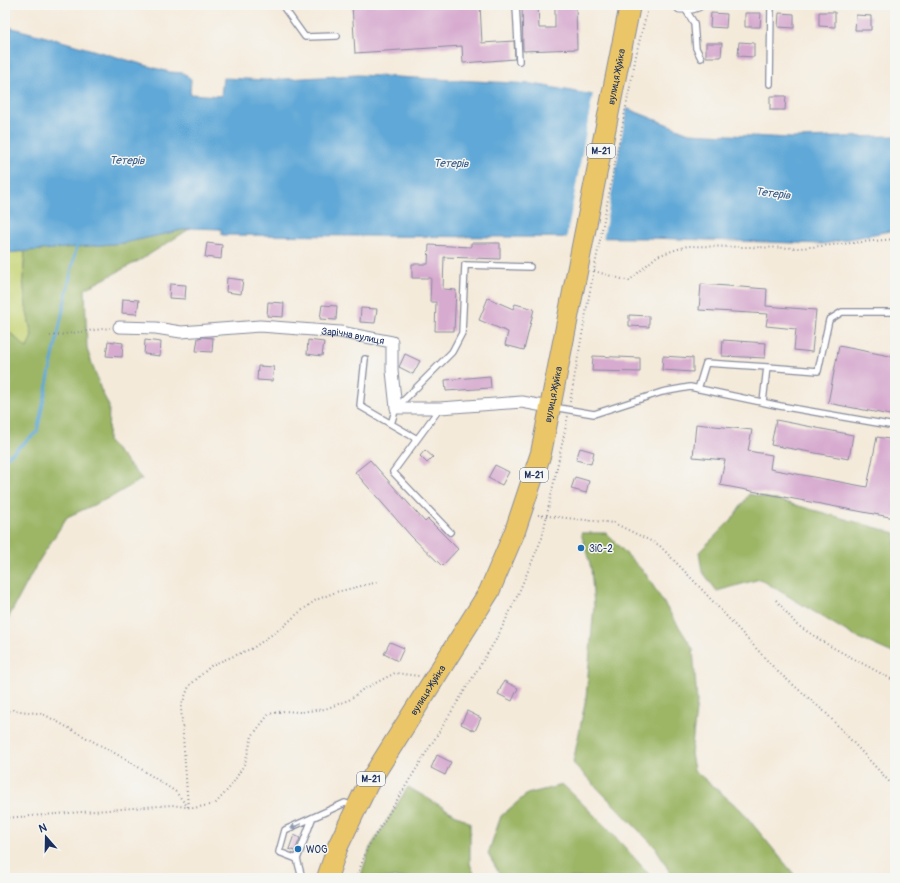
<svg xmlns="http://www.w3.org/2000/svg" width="900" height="883" viewBox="0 0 900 883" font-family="Pangolin,sans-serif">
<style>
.green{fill:#c6d475;stroke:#70826a}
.forest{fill:#9cb666;stroke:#5c7262}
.water{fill:#61a8d7;stroke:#3e6c9a}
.pier{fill:#f4eada}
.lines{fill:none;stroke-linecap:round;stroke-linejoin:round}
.stream{stroke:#61a8d7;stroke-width:3}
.building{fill:#d7aacf}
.lane-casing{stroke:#888c9c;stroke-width:8}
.street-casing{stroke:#888c9c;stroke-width:13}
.highway-casing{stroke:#888c9c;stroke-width:22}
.path{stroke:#888c9c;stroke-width:2;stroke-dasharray:1 3;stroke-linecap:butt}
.lane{stroke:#fff;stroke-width:5.5}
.street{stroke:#fff;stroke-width:11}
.highway{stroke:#ebc669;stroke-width:20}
.oneway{fill:#8d97ae}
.poi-dot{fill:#1f6fb2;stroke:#f6f6f2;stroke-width:1.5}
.labels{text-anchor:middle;stroke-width:3;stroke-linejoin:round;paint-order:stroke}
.shield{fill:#f6f6f2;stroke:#5d6b8a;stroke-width:1}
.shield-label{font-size:9px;font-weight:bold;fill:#1b2f5e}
.street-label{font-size:10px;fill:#1b2f5e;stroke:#f6f6f2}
.poi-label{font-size:10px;fill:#1b2f5e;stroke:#f6f6f2;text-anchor:start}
.water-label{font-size:11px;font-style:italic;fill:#345988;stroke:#f6f6f2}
</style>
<rect width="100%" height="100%" fill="#f6f6f2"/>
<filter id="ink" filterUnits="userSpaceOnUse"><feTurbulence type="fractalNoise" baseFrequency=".025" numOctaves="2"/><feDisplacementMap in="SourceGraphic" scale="8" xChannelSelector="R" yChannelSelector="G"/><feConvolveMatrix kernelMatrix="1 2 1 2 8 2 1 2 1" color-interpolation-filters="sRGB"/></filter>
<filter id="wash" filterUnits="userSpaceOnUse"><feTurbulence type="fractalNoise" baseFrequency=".012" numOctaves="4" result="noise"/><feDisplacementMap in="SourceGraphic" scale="16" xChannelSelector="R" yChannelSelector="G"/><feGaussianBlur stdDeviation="0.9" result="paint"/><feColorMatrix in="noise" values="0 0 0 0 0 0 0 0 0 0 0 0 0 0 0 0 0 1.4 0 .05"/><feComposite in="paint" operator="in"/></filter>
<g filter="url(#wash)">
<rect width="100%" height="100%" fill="#f4eada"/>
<!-- green -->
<path class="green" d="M25,251L23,279L26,307L32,336L27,349L5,328V253Z"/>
<!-- forest -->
<path class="forest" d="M191,228L142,259L85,289L87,349L101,390L109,406L108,441L142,479L113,496L67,517L37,564L5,624V328L27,348L32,336L26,307L23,279L25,251L124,243Z
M749,494L781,501L895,533V654L854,636L760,579L717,591L702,571L699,552L733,518Z
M581,533H606L645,573L693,649L697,702L691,754L694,770L741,810L797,878H673L656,848L573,763L586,698L594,606L591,568Z
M563,785C594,814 624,845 652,878H502L488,854L501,816L527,794Z
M408,787L470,823V864L476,878H360L370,848Z"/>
<!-- water -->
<path class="water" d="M5,26L65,42L169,72L183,73L191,79L190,94L221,96L223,78L266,80L358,75L533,84L593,95L689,133L791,138L895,136V230L823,244L649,238L222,235L221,229L191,228L124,243L5,253Z"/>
<!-- pier -->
<path class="pier" d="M593,93L627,107L603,240H566Z"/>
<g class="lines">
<!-- stream -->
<path class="stream" d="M5,459L37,432L77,244"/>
</g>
<g id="blocks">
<!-- building -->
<path class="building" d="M352,5H480L482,43L514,41L515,59L463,63L462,46L355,53Z
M522,5H538L539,28H555V5H576L577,49L523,51Z
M819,12H835V27L819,26Z
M711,13L727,14L726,28L710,27Z
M745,13H761L760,27H745Z
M779,13L794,14V28L778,27Z
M856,15L871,16V30H855Z
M739,42L754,43V57L738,56Z
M706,43H722L721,57H706Z
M770,96H786L785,110H770Z
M207,243L222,245L221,259L205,257Z
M471,243H500V259L444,257L443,289L456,290L454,331H435L436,302H430L431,278H412V264H428L429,245L471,247Z
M227,278L243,280L241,294L226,292Z
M170,284L186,285L185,299L169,298Z
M701,284L767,289L766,306L816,310L812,352L794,350L796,329L766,326L768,314L699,310Z
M488,298L513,309L515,304L534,309L524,350L505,345L508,332L479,320Z
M123,299L139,300L137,314L122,313Z
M268,302L284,303L283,317L267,316Z
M322,305L337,306L336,320L320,319Z
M361,308L377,309L375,323L360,322Z
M629,315L649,316V327L629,326Z
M203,337L213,338L212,352L196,351L198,338Z
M145,340L161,342L160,356L144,354Z
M308,340L324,342L322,356L307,354Z
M723,340L766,343L765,358L722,356Z
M108,341L123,343L122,357L106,356Z
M839,346L895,357V416L828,403Z
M405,354L420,361L413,374L399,367Z
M593,356L640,358V372L592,371Z
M663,356L693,358V372L662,370Z
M258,366L274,367L272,381L257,380Z
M490,376L491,388L446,391L445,380Z
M776,420L853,435L849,459L771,445Z
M696,424L752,430L748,451L772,455L770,469L867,487L877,437L895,440V518L720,485L725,460L693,457Z
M580,448L594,452L591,464L576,460Z
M425,450L433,457L427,463L420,456Z
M370,460L425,522L428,519L458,549L442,566L411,536L355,472Z
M495,465L509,472L502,485L488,478Z
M575,477L589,481L586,493L571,489Z
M390,642L404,648L398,661L384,654Z
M504,681L518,688L512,701L498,694Z
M467,711L481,718L475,731L461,724Z
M437,755L451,762L445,775L431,768Z
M294,835L300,838L295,851L289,849Z"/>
</g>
</g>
<g filter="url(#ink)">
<use href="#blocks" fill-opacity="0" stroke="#888c9c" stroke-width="1"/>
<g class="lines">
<!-- lane casing -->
<g class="lane-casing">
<path id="lane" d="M282,5L305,37L337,36
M516,5L519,61
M684,7L694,23L696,48L701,58
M770,84L771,5
M365,359L360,406L417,439
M767,367L818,371L829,320L842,312H895
M698,389L706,363L767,367L763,402
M553,407L594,414L662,392L690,387L780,406L895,426
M440,408L393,472L450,532
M391,424L396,408L452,352L462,333L465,265L530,267
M297,859L312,819
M302,878L297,859L279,852L285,830L345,803L353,806"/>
</g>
<!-- street casing -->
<g class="street-casing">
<g id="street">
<path d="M679,5L680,7H692L698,5"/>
<path id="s1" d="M119,327L156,328L181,332L260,326L340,332L392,342V371L396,408H440L522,402L549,407"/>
</g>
</g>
<!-- highway casing -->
<g class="highway-casing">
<g id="highway">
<path id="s2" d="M327,878L338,846L368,784L489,592L515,531L541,453L630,5"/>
</g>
</g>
<!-- path -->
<path class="path" d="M594,271L629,281L657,256L687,246L800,248L895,239
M50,336L110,328
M570,402L589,296L638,46L649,5
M538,515L614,523L659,545L695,582L777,671L826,713L895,788
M776,600L797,625L830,646L895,681
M5,713L13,710L43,714L129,761L176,792L187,806
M188,807L181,707L189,686L212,665L253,648L284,626L297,614L316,600L336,592L378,582
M5,818L172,805L193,808L215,804L232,785L245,763L252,736L269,714L284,711L300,712L325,709L349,700L362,690L395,673L419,676
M356,878L368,847L497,638L516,599L542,538L568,416"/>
<!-- lane -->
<use href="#lane" class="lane"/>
<!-- street -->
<use href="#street" class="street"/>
<!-- highway -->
<use href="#highway" class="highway"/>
</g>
<!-- one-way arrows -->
<defs><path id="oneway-solid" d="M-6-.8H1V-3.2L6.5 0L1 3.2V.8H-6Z"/></defs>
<use class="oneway" href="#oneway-solid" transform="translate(296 826) rotate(157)"/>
</g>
<!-- markers -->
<g class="poi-dot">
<circle cx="581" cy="548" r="4"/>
<circle cx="298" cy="849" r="4"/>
</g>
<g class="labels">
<!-- shield labels -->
<g class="shield">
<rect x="587" y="144" width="28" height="14" rx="3"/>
<rect x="520" y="468" width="28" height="14" rx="3"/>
<rect x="357" y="772" width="28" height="14" rx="3"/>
</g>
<g class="shield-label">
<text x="601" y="154">М-21</text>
<text x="534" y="478">М-21</text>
<text x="371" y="782">М-21</text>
</g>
<!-- street labels -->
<g class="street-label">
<text dy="4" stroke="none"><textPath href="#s2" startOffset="862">вулиця Жуйка</textPath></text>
<text dy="4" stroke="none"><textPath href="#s1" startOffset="235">Зарічна вулиця</textPath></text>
<text dy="4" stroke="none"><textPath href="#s2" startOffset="538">вулиця Жуйка</textPath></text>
<text dy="4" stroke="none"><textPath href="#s2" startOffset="214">вулиця Жуйка</textPath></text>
</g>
<!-- poi labels -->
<g class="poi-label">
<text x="589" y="552">ЗіС-2</text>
<text x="306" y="853">WOG</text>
</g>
<!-- water labels -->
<g class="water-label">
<text transform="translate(127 160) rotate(1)" y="4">Тетерів</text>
<text transform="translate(451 163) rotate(1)" y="4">Тетерів</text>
<text transform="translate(773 193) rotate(7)" y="4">Тетерів</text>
</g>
</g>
<!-- margin -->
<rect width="900" height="883" fill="none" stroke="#f6f6f2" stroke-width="20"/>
<!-- north arrow -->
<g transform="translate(46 837) rotate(340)" stroke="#f6f6f2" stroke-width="3" paint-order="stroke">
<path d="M0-3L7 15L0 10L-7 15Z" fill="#1b2f5e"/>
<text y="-6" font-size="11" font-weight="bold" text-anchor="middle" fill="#1b2f5e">N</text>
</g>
</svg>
